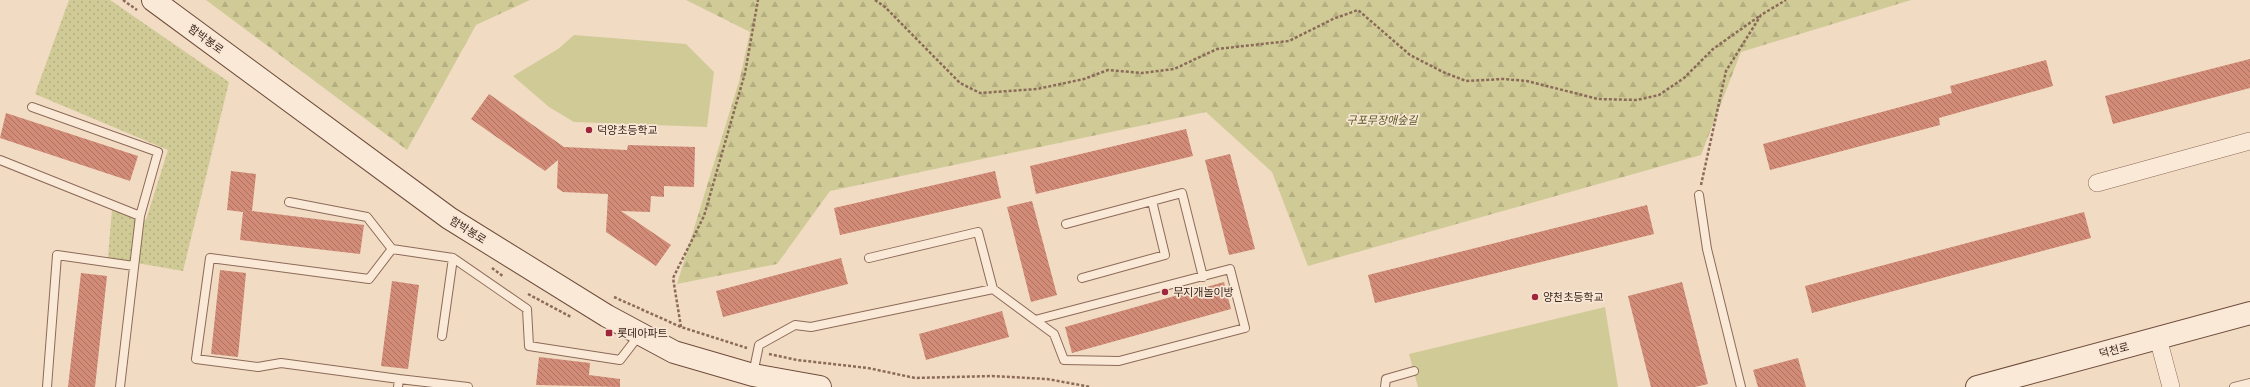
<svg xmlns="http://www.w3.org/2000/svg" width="2250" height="387" viewBox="0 0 2250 387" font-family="'Crimson Pro','Noto Sans KR',serif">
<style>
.grass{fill:url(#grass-dots)}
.forest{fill:url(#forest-firs)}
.garden{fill:#d0cb96}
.building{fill:url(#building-back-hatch)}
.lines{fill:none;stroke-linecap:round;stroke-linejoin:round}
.service-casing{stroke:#8c6a59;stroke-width:10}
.minor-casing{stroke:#8c6a59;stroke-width:18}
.secondary-casing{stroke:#6e4c3c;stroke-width:24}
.path{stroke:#8c6a59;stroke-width:2.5;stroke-dasharray:3 2;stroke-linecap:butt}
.service{stroke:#fbe9d7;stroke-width:8}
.minor{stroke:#fbe9d7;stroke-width:17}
.secondary{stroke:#fbe9d7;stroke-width:22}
.poi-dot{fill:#9f253d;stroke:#f8e6d4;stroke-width:1.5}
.labels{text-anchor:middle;stroke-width:3.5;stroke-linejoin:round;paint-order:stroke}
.street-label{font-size:11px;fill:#3c261e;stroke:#f8e6d4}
.park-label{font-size:11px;font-style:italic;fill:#565923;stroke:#f8e6d4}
.poi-label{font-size:11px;fill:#3c261e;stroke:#f8e6d4;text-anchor:start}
</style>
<defs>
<pattern id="grass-dots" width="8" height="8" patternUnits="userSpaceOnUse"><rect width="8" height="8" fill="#d0cb96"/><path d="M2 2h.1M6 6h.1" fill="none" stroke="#b4ae81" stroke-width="1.8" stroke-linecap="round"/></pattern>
<pattern id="forest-firs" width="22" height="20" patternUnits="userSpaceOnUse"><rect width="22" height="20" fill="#d0cb96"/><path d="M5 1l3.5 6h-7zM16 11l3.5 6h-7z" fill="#b4ae81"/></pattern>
<pattern id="building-back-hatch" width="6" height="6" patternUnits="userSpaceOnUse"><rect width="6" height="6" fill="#d18b77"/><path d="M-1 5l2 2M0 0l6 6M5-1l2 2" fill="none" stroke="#ab7161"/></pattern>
</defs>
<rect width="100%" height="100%" fill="#f1dbc3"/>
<!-- grass -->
<path class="grass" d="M69,0H110L229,82L183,271L108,258L112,209L146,220L168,150L35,94Z"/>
<!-- forest -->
<path class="forest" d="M206,0H530L476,25L407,150Z
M686,0H1911L1741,52L1701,155L1308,266L1272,172L1206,112L830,191L777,264L677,284L740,78L750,32Z"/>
<!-- garden -->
<path class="garden" d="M574,35L686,44L714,72L707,127L574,122L549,107L513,76L558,49Z
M1605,307L1618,387H1418L1409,354Z"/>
<!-- building -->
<path class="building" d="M2250,59V88L2113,124L2105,96Z
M2046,60L2053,86L1939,118L1940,125L1770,170L1763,144L1952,93L1950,86Z
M489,94L564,147L627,150L628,145L695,147L694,187L664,186V197L651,196L650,212L621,211L671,245L656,266L606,232L608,194L563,192L557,188L558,160L545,171L471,119Z
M6,113L138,156L130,181L0,138Z
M1186,129L1193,156L1036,194L1030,166Z
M1230,154L1255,249L1229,255L1205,160Z
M231,171L256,174L252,211L364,225L360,254L240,240L243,212L227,210Z
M995,171L1001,198L840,235L834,208Z
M1032,201L1057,295L1031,302L1007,207Z
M1647,205L1654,234L1375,303L1368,275Z
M2084,212L2091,238L1812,313L1805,286Z
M841,258L848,284L723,317L716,291Z
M220,270L246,273L238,357L211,354Z
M81,273L107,276L95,387H68Z
M392,281L419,285L408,369L381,366Z
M1224,282L1231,309L1072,353L1065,327Z
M1682,282L1708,384L1695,387H1651L1628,296Z
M1002,311L1009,337L926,360L919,334Z
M539,357L590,363L589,375L620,379V387L536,385Z
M1798,358L1806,387H1758L1753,370Z"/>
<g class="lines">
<!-- service casing -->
<g class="service-casing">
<path id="service" d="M32,107L158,152L140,216L120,387
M0,160L140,216
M1699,195L1707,249L1741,387
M289,202L367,217L392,249
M1066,224L1182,193L1203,277
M453,258L527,309L529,346L620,360L640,334
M869,258L978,232L993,289
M1082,278L1165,255L1152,201
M753,374L759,345L795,325L811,327L993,289L1035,320L1230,269L1245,328L1119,361L1064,360L1054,334L1035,320
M399,379L281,363L258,367L196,359L210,258L369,279L392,249L453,258L442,336
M47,387L57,255L134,266
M398,387L399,379L468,387
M1385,387L1386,379L1414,371
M2234,387L2250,383"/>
</g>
<!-- minor casing -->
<g class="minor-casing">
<path id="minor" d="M2097,183L2250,141
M2158,338L2171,387"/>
</g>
<!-- secondary casing -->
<g class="secondary-casing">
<path id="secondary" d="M153,0L449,218L607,316L674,352L753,375L820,387
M1977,387L2250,313"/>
</g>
<!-- path -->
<path class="path" d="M123,0L137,10
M875,0L885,7L960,83L980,93L1037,89L1084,79L1108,70L1142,73L1174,69L1217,49L1289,41L1333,19L1358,10L1410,55L1443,72L1466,81L1503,79L1527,81L1598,99L1637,100L1659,95L1684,78L1713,49L1761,15
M1701,185L1726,71L1761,15L1786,0
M492,268L504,277
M528,294L571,317
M614,297L681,327L747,348
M681,327L673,278L704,216L745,73L758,0
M769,354L797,360L868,368L915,378L992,376L1047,379L1091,387"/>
<!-- service -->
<use href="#service" class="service"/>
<!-- minor -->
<use href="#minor" class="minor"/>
<!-- secondary -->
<use href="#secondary" class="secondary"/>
</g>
<!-- markers -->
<g class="poi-dot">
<circle cx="589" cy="130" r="4"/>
<circle cx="1165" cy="292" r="4"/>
<circle cx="1535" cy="297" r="4"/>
<rect x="605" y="329" width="8" height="8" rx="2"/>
</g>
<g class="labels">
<!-- street labels -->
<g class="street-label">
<text transform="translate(206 39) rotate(36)" y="4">함박봉로</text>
<text transform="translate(468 230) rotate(32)" y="4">함박봉로</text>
<text transform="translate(2114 350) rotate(-15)" y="4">덕천로</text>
</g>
<!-- park labels -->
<g class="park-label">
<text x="1382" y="124">구포무장애숲길</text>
</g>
<!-- poi labels -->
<g class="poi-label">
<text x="597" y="134">덕양초등학교</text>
<text x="1173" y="296">무지개놀이방</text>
<text x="1543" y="301">양천초등학교</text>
<text x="617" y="337">롯데아파트</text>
</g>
</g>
</svg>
